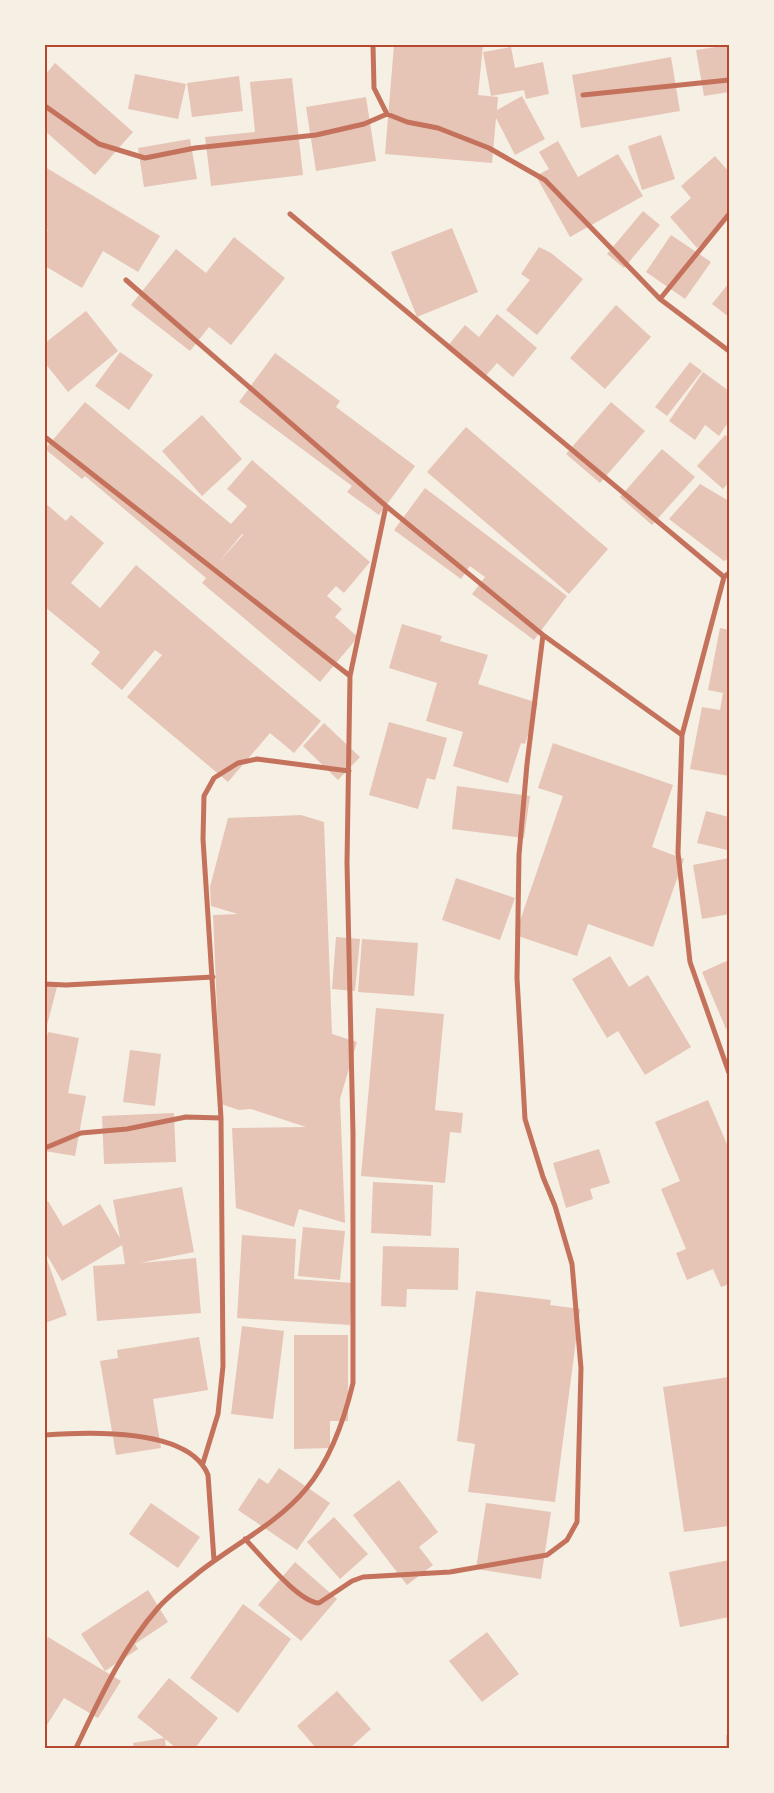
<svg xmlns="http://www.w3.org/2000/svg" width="774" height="1793" viewBox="0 0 774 1793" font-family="'Public Sans',sans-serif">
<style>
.building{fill:#e6c5b7;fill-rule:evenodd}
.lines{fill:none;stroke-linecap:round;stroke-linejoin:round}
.minor{stroke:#c5725c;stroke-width:5}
.neatline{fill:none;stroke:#b5482f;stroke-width:2}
</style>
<rect width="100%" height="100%" fill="#f6efe4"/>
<!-- building -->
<path class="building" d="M394,45H483L478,95L498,97L497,110L522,96L545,139L515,155L496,118L492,163L385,154Z
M729,45V92L704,96L696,50Z
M511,47L515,68L543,62L549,94L526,99L524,90L491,96L483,52Z
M671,57L680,111L581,128L572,75Z
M55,63L133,132L95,175L45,131V75Z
M135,74L186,84L178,119L128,109Z
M239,76L243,111L192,117L187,83Z
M292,78L303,175L211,186L205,137L255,132L250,82Z
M366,97L376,161L316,171L306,107Z
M661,135L675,179L642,190L628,146Z
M190,139L197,179L144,187L138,148Z
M558,141L578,177L618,154L643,196L570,237L536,176L549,169L539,152Z
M715,156L729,172V213L721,220L724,224L697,248L670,217L691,198L681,186Z
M45,167L160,236L138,272L103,251L82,288L45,266V234L48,230L45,228Z
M643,211L660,225L624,268L607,254Z
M452,228L478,292L417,317L391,252Z
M671,235L711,262L685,299L646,272Z
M234,237L285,278L231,345L209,327L190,351L131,305L176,249L206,273Z
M539,247L551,253L583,279L537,335L506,310L530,280L521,274Z
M729,283V317L712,304Z
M616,305L651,337L605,389L570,358Z
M86,311L118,351L68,392L45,363V343Z
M497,314L537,348L513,377L497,363L483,379L446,348L465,325L479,337Z
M120,352L153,375L129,410L95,386Z
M275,353L340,401L336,407L415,466L379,515L347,492L352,486L239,402Z
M690,362L702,371L667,416L655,407Z
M703,372L729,391V421L719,436L705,425L695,440L669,421Z
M85,402L231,524L247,506L227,489L252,460L370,562L344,593L336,586L327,596L342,609L335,617L358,637L320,682L202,583L206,578L85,476L82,479L45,449ZM242,534L243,535L218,563Z
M611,402L645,431L600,483L566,454Z
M202,415L242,459L202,496L162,451Z
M466,427L608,549L569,594L427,472Z
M725,435L729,438V482L723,489L697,466Z
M662,449L695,477L652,525L620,497Z
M700,484L729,501V559L724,561L669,519Z
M425,488L567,596L534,640L472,594L485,577L470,566L461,579L394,530Z
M45,503L66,521L71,515L104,543L71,583L100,608L136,565L321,721L294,753L270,733L228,782L127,697L162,655L155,650L122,690L91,664L100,652L45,607Z
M402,624L442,636L440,641L488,655L478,684L538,703L525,744L521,743L508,783L453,766L463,732L426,721L437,683L389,668Z
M720,628L729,630V776L690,769L702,707L720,710L723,693L708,690Z
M389,722L447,738L435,780L427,778L418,809L369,795Z
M324,723L360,757L338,780L303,746Z
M553,743L673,785L652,847L684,859L653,947L588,924L577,956L515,935L563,796L538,788Z
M457,786L530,796L524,838L452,829Z
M706,811L729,817L727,850L697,843Z
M301,815L324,822L332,1034L357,1042L340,1099L345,1223L299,1209L294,1227L236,1208L232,1128L306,1127L251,1109L239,1110L221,1104L213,915L238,914L211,906L210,887L228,818Z
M729,858V914L702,919L693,865Z
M456,878L515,898L500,940L442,920Z
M336,937L360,939L355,991L332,989Z
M362,939L418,943L414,996L358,992Z
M610,956L629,987L648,975L691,1047L645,1075L618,1031L607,1038L572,979Z
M729,960V1028L726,1029L702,972Z
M45,984L57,987L46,1029H45Z
M376,1008L444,1014L435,1110L463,1113L461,1133L450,1132L445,1183L361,1176Z
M48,1032L79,1038L68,1093L86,1096L75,1156L45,1151V1047Z
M130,1050L161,1054L155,1106L123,1102Z
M708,1100L729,1149V1284L721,1287L713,1269L687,1280L676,1253L686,1249L661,1189L680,1181L655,1122Z
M174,1113L176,1162L104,1164L102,1116Z
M599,1149L610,1183L590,1189L593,1199L566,1208L553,1163Z
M373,1182L433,1185L431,1236L371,1233Z
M182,1187L194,1252L140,1263L196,1258L201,1313L97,1321L93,1266L125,1264L122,1245L62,1281L45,1252V1203L48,1201L63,1226L100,1204L120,1238L113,1200Z
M303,1227L345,1231L340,1280L298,1276Z
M242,1235L296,1239L294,1279L353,1283L350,1325L237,1318Z
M383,1246L459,1248L458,1290L407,1289L406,1307L381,1306Z
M45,1254L67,1315L45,1323Z
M476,1291L551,1300L550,1305L580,1309L555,1502L468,1492L475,1444L457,1441Z
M242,1326L284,1331L273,1419L231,1414Z
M294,1335H348V1421H330V1448L294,1449Z
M199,1337L208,1390L153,1399L161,1448L116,1455L100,1361L118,1358L117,1350Z
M729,1377V1526L684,1532L663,1387Z
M279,1468L330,1503L297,1550L238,1510L259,1478L268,1484Z
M399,1480L438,1532L419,1547L433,1565L407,1585L353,1515Z
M151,1503L200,1537L178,1568L129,1534Z
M486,1503L551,1512L541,1579L476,1569Z
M334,1517L368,1554L340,1579L307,1542Z
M729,1560V1617L680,1627L669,1572Z
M295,1562L337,1599L301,1641L258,1605Z
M148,1590L168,1622L135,1644L138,1649L105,1671L81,1634Z
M243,1604L291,1639L238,1713L190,1678Z
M487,1632L519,1674L482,1702L449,1661Z
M48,1637L121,1681L98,1718L64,1698L47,1725L45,1724V1643Z
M169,1678L218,1718L195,1748H176L165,1739L166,1748H134L133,1743L164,1738L137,1717Z
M337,1691L371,1729L350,1748H316L297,1726Z
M726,1735H729V1748H726Z"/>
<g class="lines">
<!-- minor -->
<path class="minor" d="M373,45L374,88L387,114L407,122L438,128L489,148L545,180L660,299L729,351
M583,95L729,80
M45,106L99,144L145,158L195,148L316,135L364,124L387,114
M290,214L724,577
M126,280L386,506L543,635L682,735
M660,299L729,214
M45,437L350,676
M729,573L724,577L682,735L678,853L690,962L729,1073
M45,984L66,985L213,977
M45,1148L81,1133L127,1129L186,1117L221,1118
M45,1435C88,1432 189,1427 208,1475L214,1560
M203,1463L218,1414L223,1366L221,1118L203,839L204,796L214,778L238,763L257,759L349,771
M245,1539C260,1554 298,1602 319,1603L352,1581L363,1577L450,1572L547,1555L567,1540L577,1522L581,1368L572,1264L555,1206L543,1177L525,1119L517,978L519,855L527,764L543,635
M76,1748C99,1700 122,1649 158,1608C169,1595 185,1584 198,1573C233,1545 277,1524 306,1489C331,1459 344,1421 353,1383V1134L347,863L350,676L386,506"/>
</g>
<!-- border -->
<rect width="774" height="1793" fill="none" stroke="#f6efe4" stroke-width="92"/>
<rect x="46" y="46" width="682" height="1701" class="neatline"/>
</svg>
